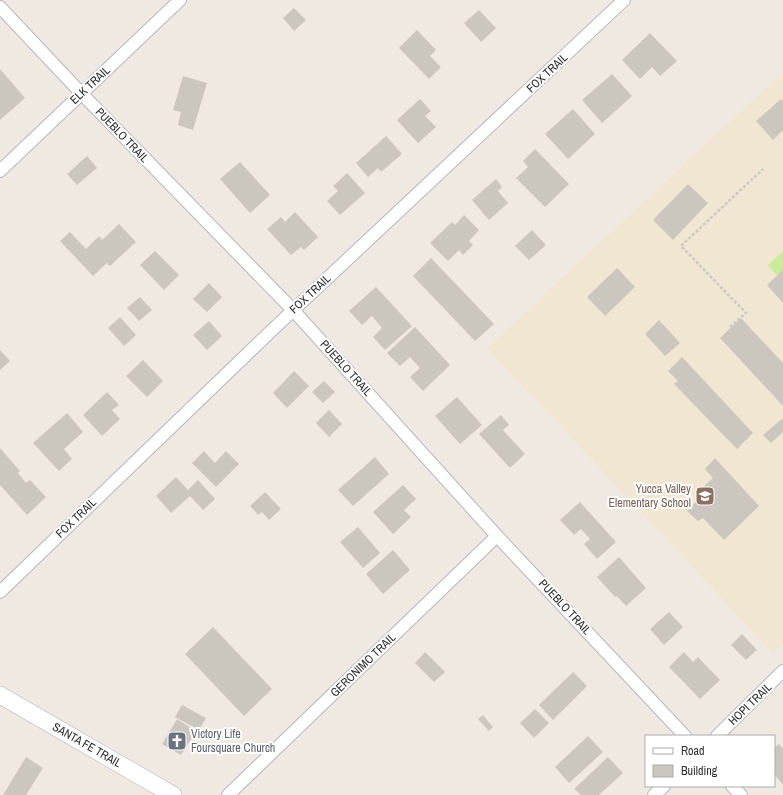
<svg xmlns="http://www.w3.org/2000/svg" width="783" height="795" viewBox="0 0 783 795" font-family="'Archivo Narrow',sans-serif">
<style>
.education{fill:#f0e6d1}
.pitch{fill:#c9ec9a}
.building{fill:#cbc7bf}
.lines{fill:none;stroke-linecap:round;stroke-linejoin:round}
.street-casing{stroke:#b4b7c1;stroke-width:14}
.secondary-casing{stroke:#b4b7c1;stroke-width:18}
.path{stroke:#c9c9c9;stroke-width:2.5;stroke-dasharray:3 2;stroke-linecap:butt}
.street{stroke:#fff;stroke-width:12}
.secondary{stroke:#fff;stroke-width:17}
.labels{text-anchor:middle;stroke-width:4;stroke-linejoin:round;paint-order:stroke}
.street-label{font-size:12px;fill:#2e2e2e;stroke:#fff}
.education-label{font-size:12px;fill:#785e54;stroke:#fff;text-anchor:end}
.worship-label{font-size:12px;fill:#5b616d;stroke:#fff;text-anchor:start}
</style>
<rect width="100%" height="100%" fill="#efe9e1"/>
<!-- education -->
<path class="education" d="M783,72V644L773,653L487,348Z"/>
<!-- pitch -->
<path class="pitch" d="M783,251V282L768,265Z"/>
<!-- building -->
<path class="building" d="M294,8L306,20L294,31L283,18Z
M479,10L496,28L481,42L464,23Z
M417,30L436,50L430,56L441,67L429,79L399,48Z
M650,33L677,61L660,76L652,67L640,79L622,60Z
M0,69L25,98L0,120Z
M612,74L632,96L602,123L582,100Z
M183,76L207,83L193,130L178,125L181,112L173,110Z
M420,99L431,111L425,116L436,127L418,143L397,120Z
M781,99L783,101V130L773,140L756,121Z
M573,109L595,134L568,159L545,134Z
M386,136L402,154L381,172L378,168L368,177L356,163Z
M535,149L569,184L545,207L516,178L528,167L523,161Z
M87,156L97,168L77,185L67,174Z
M240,162L270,195L250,213L220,179Z
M347,173L365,193L340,215L327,201L338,191L333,186Z
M496,179L502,187L498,191L508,203L489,220L472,200Z
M688,184L708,203L673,240L653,220Z
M295,212L318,237L304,250L301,247L291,255L267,229L281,217L285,222Z
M464,215L479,230L469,241L473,245L463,255L459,250L448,261L430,243L452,222L455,225Z
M119,224L136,242L110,266L107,263L93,276L60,241L70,232L86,249L99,236L102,240Z
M532,230L546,245L529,260L515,246Z
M155,251L179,275L164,290L140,265Z
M431,258L494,324L475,341L413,276Z
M617,268L635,287L605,316L587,297Z
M783,270V303L767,285Z
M209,283L222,297L207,312L193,299Z
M376,287L412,326L385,350L373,337L382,328L372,316L362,325L349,311Z
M140,297L152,310L139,321L127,308Z
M120,317L136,335L124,346L108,328Z
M741,318L783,363V406L720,338Z
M659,320L680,343L665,356L645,334Z
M209,321L222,336L207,350L193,335Z
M415,327L450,365L423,391L410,377L420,368L410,357L400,366L387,353Z
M0,350L10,361L0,370Z
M682,357L753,433L737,449L674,384L678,381L668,371Z
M143,360L163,381L147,397L126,376Z
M294,371L309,386L287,408L273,393Z
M324,381L335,392L323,403L312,392Z
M107,392L119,405L112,410L120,419L102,436L83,415Z
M457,397L482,425L460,444L435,416Z
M329,410L342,424L329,437L316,423Z
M67,413L83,432L64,449L72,459L59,471L33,443Z
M501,415L509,425L503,430L525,454L510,468L479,434Z
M783,418V432L771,443L763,435Z
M0,448L20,471L18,473L26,483L30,480L46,497L27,515L0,485Z
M204,451L215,463L226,451L239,464L216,487L192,463Z
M375,457L389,474L353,506L338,490Z
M715,458L759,506L724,540L703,518L698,521L687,511L705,493L701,489L713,478L705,469Z
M176,477L188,490L198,480L215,499L203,510L190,496L171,513L156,496Z
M403,485L416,499L404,510L411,517L393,534L373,512Z
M265,492L281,509L269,520L262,512L258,515L250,506Z
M580,502L616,542L597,559L584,544L590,539L581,529L574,535L560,520Z
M358,527L380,553L363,568L340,542Z
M393,550L410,570L383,594L366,574Z
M619,557L646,588L626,606L617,596L615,597L597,577Z
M669,612L683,627L664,645L650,629Z
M213,627L272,689L244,716L185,654Z
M742,634L757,650L746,660L731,645Z
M425,652L445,672L434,682L415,663Z
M684,652L693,662L698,657L720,680L700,699L669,667Z
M573,672L587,686L553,720L539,705Z
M182,705L206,718L199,730L175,717Z
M535,709L549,723L534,738L520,723Z
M483,715L493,727L489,731L478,719Z
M177,719L196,731L181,755L162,744Z
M588,736L603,752L569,783L555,767Z
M779,744L783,749V785L774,774V748Z
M26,757L43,768L26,795H3Z
M608,757L623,773L599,795H581L574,789Z"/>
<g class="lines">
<!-- street casing -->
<g class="street-casing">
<path id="street" d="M0,7L81,93L293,310L497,536L685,736
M0,171L180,0
M0,592L270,332L624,0
M717,736L783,671
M732,786L741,795
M228,795L497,536
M654,795L664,786"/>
</g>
<!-- secondary casing -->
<g class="secondary-casing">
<path id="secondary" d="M0,695L173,795"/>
</g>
<!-- path -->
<path class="path" d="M730,327L746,313L681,246L763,169"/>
<!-- street -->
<use href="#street" class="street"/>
<!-- secondary -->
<use href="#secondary" class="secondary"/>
</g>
<!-- icons -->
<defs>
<g id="school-square" transform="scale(1)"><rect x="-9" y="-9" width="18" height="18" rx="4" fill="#8d6e63" stroke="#fff"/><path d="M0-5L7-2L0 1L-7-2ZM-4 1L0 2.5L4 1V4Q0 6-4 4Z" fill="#fff"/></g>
<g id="church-square" transform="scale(1)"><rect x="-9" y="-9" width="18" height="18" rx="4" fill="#6b7280" stroke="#fff"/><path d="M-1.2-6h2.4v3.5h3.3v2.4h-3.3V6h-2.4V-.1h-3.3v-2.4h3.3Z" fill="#fff"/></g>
</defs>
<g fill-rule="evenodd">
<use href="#school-square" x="705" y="496"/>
<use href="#church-square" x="177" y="741"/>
</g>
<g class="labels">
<!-- street labels -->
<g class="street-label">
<text transform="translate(547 73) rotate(-43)" y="4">FOX TRAIL</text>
<text transform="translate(90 85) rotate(-43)" y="4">ELK TRAIL</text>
<text transform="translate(122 135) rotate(46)" y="4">PUEBLO TRAIL</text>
<text transform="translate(310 294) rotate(-43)" y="4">FOX TRAIL</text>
<text transform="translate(346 368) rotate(48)" y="4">PUEBLO TRAIL</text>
<text transform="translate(76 518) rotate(-44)" y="4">FOX TRAIL</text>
<text transform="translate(565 607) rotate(47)" y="4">PUEBLO TRAIL</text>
<text transform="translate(363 665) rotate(-44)" y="4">GERONIMO TRAIL</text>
<text transform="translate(750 704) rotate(-44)" y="4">HOPI TRAIL</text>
<text transform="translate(87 745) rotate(30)" y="4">SANTA FE TRAIL</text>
</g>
<!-- education labels -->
<g class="education-label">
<text x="691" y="493">Yucca Valley<tspan x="691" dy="14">Elementary School</tspan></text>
</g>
<!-- worship labels -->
<g class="worship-label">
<text x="191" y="738">Victory Life<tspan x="191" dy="14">Foursquare Church</tspan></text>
</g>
</g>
<!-- legend -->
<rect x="645" y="735" width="130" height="52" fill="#ffffff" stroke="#ababab"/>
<rect x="653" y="748" width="20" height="6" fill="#ffffff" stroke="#ababab"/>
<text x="681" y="755" font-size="12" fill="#2e2e2e">Road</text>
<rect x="653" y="765" width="20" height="12" fill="#cbc7bf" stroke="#ababab"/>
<text x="681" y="775" font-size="12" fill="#2e2e2e">Building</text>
</svg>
